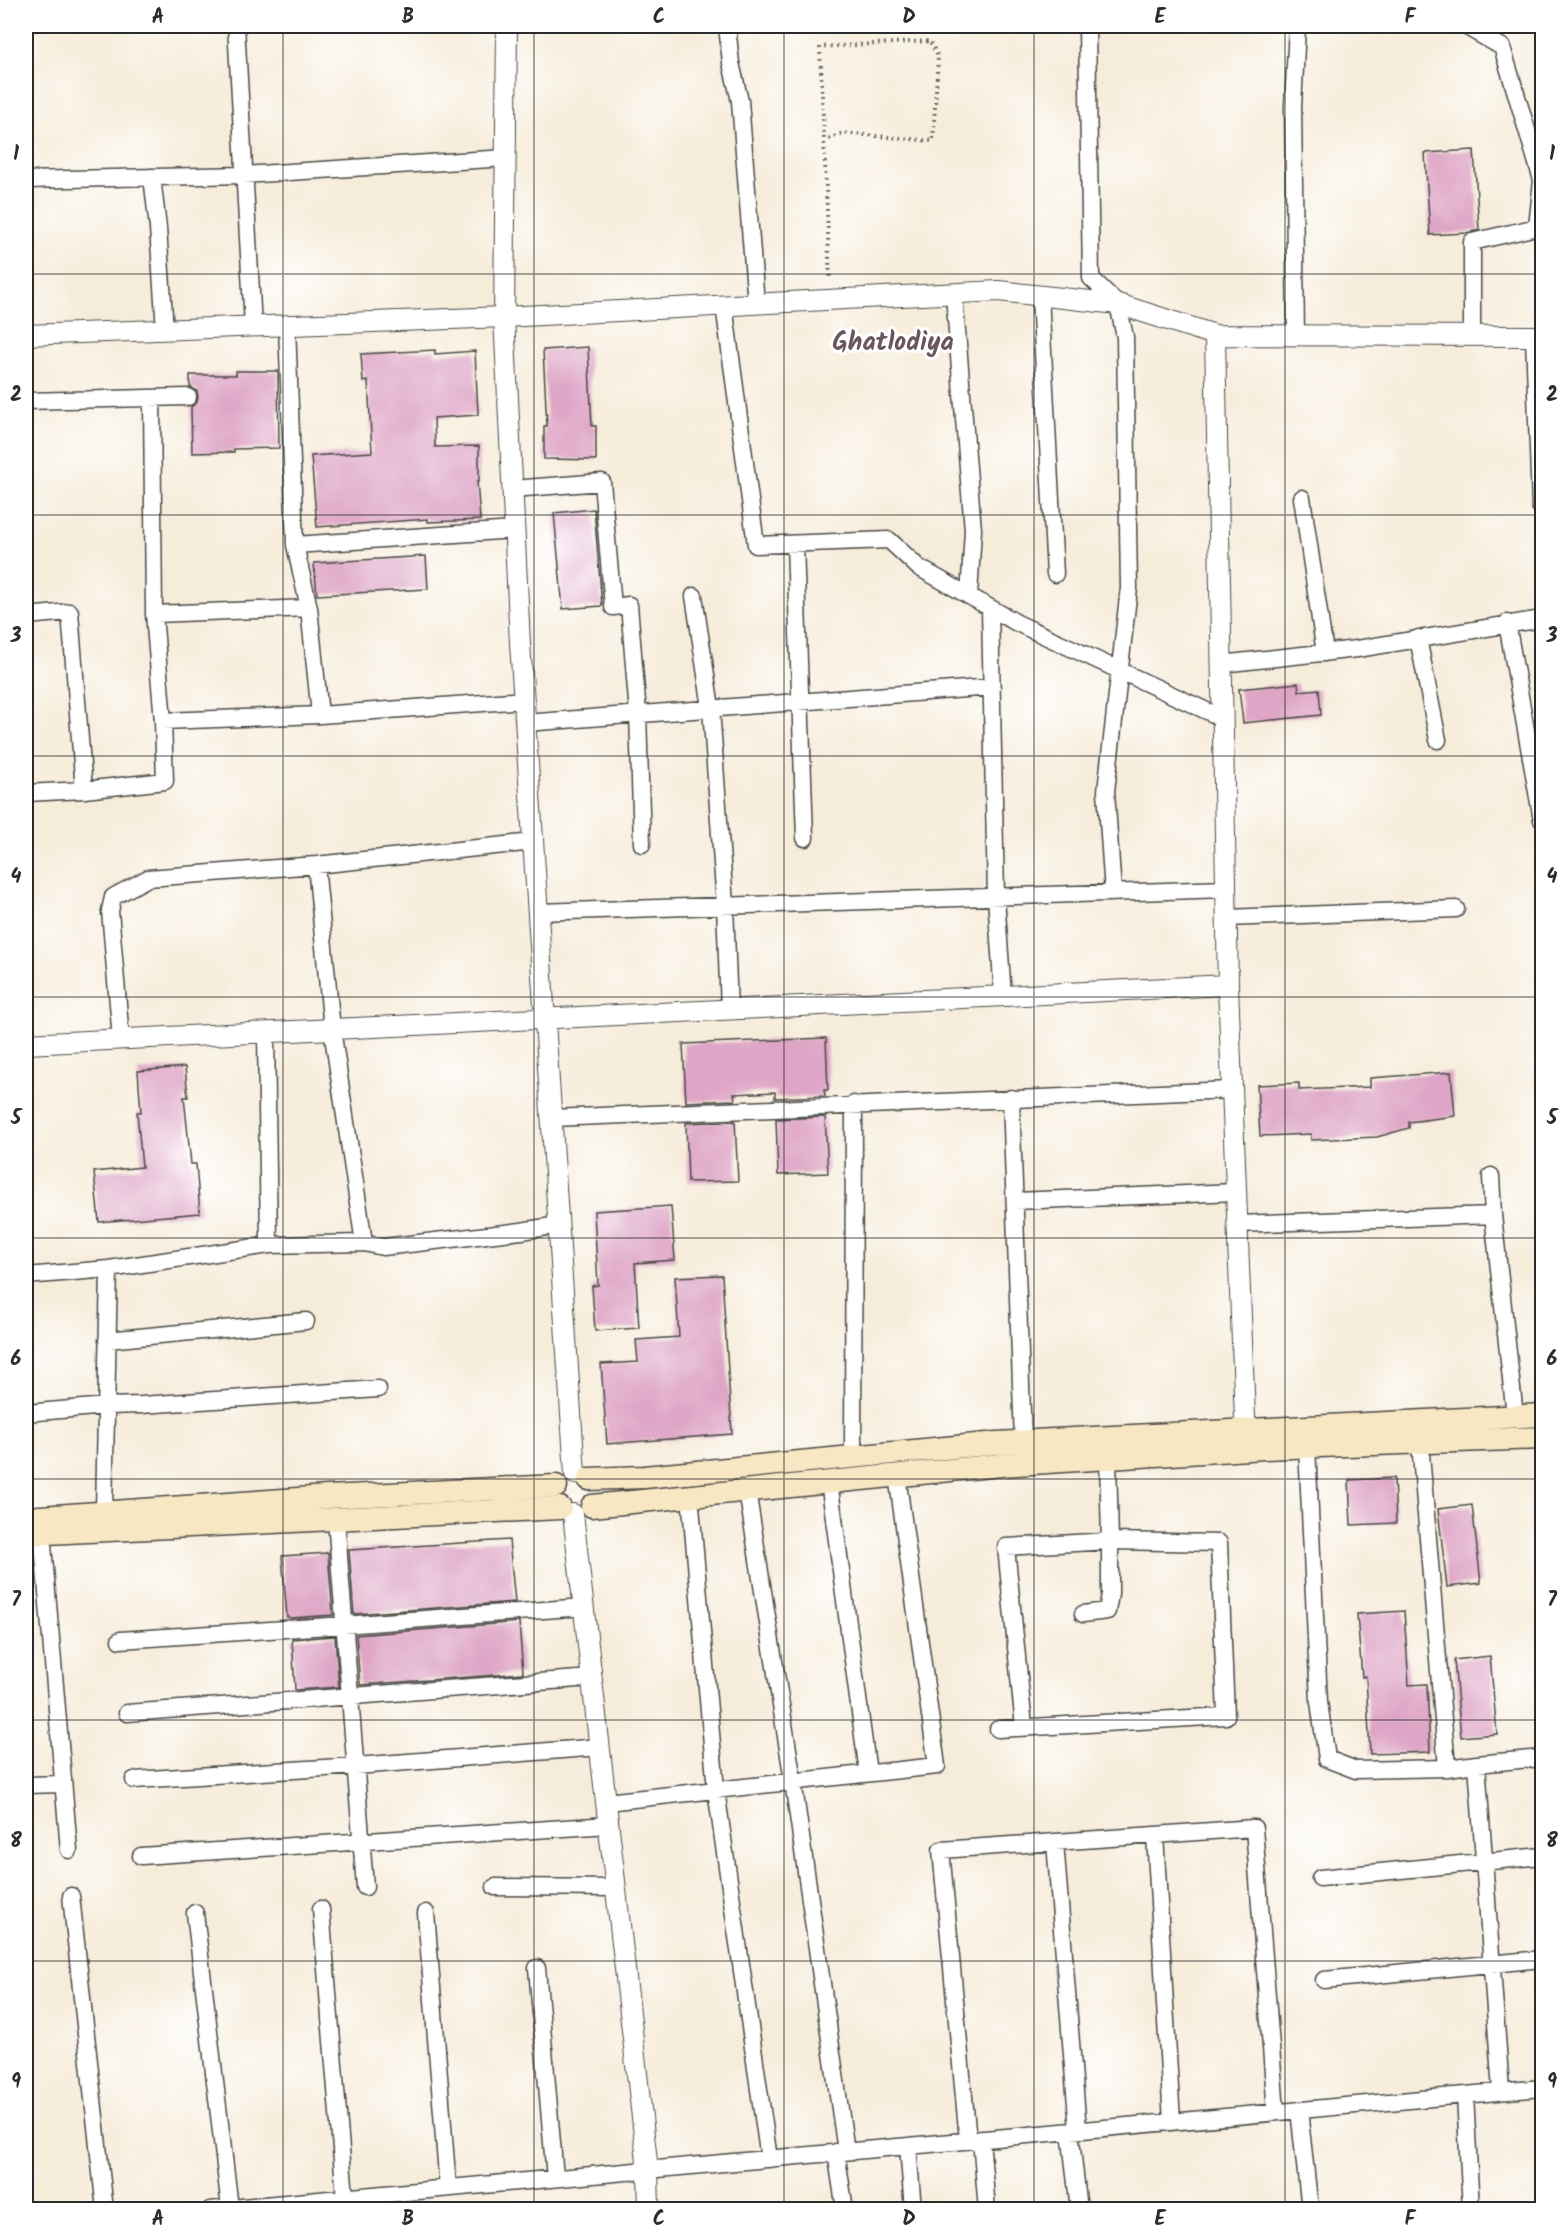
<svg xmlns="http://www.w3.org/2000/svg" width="1568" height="2235" viewBox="0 0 1568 2235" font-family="Kalam,sans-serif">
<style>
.building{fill:#dea5c6}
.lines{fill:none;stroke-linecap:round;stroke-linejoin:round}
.minor-casing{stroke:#494845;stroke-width:19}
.tertiary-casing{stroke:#494845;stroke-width:22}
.secondary-casing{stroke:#494845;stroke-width:25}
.path{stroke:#494845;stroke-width:4;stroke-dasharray:1.5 4.5;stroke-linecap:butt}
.minor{stroke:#fff;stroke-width:16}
.tertiary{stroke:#fff;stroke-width:20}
.secondary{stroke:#f8e7c3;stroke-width:22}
.grid{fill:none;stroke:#2b2b2b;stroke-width:1.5;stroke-opacity:0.55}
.labels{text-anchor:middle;stroke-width:6;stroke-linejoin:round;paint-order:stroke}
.district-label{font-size:26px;font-weight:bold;fill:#6a5661;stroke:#fff}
.neatline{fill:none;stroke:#2b2b2b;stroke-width:2}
.grid-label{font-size:20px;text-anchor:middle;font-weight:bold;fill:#2b2b2b}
</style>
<rect width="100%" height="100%" fill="#fff"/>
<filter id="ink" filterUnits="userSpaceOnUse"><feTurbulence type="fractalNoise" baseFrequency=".0167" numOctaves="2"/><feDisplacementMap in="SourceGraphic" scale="12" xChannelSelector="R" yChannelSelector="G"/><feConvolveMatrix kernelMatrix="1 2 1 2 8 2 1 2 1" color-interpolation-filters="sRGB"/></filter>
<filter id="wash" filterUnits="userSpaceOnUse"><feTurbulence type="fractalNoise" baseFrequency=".008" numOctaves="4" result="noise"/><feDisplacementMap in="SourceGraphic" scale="24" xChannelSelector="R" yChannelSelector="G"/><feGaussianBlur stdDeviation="1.35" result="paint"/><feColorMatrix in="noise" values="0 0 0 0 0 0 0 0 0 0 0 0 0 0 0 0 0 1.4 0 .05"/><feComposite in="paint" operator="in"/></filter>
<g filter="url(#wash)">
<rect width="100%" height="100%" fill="#f6ecda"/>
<g id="blocks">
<!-- building -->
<path class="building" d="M1474,150L1479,230L1466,233L1430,235L1425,153Z
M588,347L592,426H596V460L544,459V426H547L543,350Z
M435,350V354L475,351L478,415L434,418L435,447L479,446V481H477L480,520L428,522V519L317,527L311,456L372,452L368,381L363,382L361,354Z
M236,371H278L279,448L234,449V452L192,453L191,407L197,402L198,397L197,391L190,387V375H236Z
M594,509L602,606L563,609L554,513Z
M426,556L428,589L317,595L314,563Z
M1298,683L1299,691L1319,689L1321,715L1243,723L1239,689Z
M826,1038L828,1090H824L825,1096L775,1098V1092L734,1094L735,1100L686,1102L683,1044Z
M185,1067L188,1097H184L191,1164H196L200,1213L99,1222L94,1172L142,1167L137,1112H141L138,1071Z
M1451,1072L1455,1116L1409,1122V1128L1377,1137L1311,1140V1134L1260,1136L1257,1085L1299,1083V1090L1370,1087V1078Z
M825,1117L828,1173L778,1175L776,1119Z
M735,1121L738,1181L688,1182L686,1123Z
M671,1206L675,1260L635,1263L639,1328L595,1331L592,1286L598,1285L594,1211Z
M722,1275L732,1434L607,1444L601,1364L638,1362L636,1340L679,1337L675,1277Z
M1394,1478L1396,1523L1351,1525L1349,1480Z
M1472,1505L1481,1583L1447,1587L1438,1509Z
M509,1540L515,1602L354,1614L349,1550Z
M328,1553L333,1615L291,1618L287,1617L282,1556Z
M1404,1611L1409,1685L1427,1684L1430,1752L1370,1754L1366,1676L1362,1677L1357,1614Z
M519,1622L523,1673L360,1685L356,1635Z
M335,1636L339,1687L295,1690L292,1639Z
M1490,1656L1497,1734L1461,1737L1454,1660Z"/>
</g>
</g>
<g filter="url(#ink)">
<use href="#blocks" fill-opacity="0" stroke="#494845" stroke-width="1.5"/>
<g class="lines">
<!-- minor casing -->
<g class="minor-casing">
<path id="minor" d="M236,26L253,326
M727,26L731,63L740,101L756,304
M1087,26L1091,278L1118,304L1125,337L1129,588L1106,791L1113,893
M1465,26L1502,47L1542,180L1537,227L1472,242V336
M152,177L158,228L165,330
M26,180L244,175L506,158
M954,294L973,530L969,596
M1040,296L1055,574
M724,305L756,545L889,540L918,567L1017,623L1222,718
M287,325L295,545L514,530
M1296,335L1293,107L1297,26
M1534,336L1540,506
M26,401L188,397
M512,489L602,482L613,607L629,605L638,714L642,844
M1302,498L1325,653
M795,544L805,838
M295,545L309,608L320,715
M694,596L711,708L725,905L729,1010
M990,608L996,897L1003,996
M154,614L309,608
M26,616L70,612L84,790L26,793
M1507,623L1542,820
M1418,638L1438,740
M1221,664L1357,649L1542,619
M163,721L320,715L524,700
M525,723L992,687
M84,790L165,781L163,721L154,614L152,398
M316,865L332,1029L364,1243
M538,912L1226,889
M1226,918L1456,909
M266,1033L269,1245
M121,1039L110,911L113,897L148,878L316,865L533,842
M1011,1098L1023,1442
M552,1118L1232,1090
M1491,1176L1493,1215
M1015,1201L1236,1192
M1237,1224L1493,1215L1515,1416
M26,1276L109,1269L269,1245L364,1243L383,1247L521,1231L559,1225
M107,1340L306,1321
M26,1413L106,1406L141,1405L378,1389
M1420,1442L1447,1768
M1307,1447L1319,1702L1327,1759L1356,1770L1447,1768L1477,1764
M853,1457L854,1104
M829,1481L868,1773
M747,1490L793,1781L846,2151
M690,1495L716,1790L769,2159
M104,1512L109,1269
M336,1519L365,1887
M42,1533L69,1850
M120,1640L344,1625L584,1607
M127,1713L592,1678
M1024,1727L1006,1547L1110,1541V1594L1107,1611L1083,1614
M998,1729L1226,1716L1219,1543L1110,1541L1108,1458
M134,1780L356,1766L600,1747
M26,1785L63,1784
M606,1802L937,1766L897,1475
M1155,1835L1172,2122
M1055,1842L1078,2130
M141,1856L609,1825
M1320,1878L1542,1856
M495,1887L616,1888
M71,1896L105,2210
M321,1909L345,2197
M195,1913L230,2208
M426,1913L448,2188
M537,1968L555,2178
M1324,1980L1542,1959
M1501,2091L1477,1764L1542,1758
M1465,2095L1471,2210
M1299,2110L1310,2210
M1070,2131L1079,2210
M981,2139L987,2210
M968,2140L941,1850L1254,1828L1276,2112
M908,2146L913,2210
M836,2152L845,2210
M210,2210L1542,2088"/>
</g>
<!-- tertiary casing -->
<g class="tertiary-casing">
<path id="tertiary" d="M507,26L504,317L520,643L575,1474
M26,335L504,317L998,291L1118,304L1215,335
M26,1044L1228,985
M1246,1444L1228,985L1215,335L1542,336
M573,1514L648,2170L649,2210"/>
</g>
<!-- secondary casing -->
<g class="secondary-casing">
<path id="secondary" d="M589,1479L644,1477L997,1443L1542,1415
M592,1506L1001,1465L1264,1448L1542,1438
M26,1518L327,1497L556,1486
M26,1534L560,1508"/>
</g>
<!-- path -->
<path class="path" d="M829,139L843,133L933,141L938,57L930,41L820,47L830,281"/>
<!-- minor -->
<use href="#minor" class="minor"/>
<!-- tertiary -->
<use href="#tertiary" class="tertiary"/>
<!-- secondary -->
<use href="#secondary" class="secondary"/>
</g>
</g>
<!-- grid -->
<path class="grid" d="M283,26V2210M534,26V2210M784,26V2210M1034,26V2210M1285,26V2210M26,274H1542M26,515H1542M26,756H1542M26,997H1542M26,1238H1542M26,1479H1542M26,1720H1542M26,1961H1542"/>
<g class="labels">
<!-- district labels -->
<g class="district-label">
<text x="893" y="350">Ghatlodiya</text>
</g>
</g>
<!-- margin -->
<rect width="1568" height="2235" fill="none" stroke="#fff" stroke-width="66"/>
<rect x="33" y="33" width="1502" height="2169" class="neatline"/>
<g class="grid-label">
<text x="158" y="23">A</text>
<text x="408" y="23">B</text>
<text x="659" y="23">C</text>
<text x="909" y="23">D</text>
<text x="1160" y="23">E</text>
<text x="1410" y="23">F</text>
<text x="16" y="160">1</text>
<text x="1552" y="160">1</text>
<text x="16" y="401">2</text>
<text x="1552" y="401">2</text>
<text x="16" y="642">3</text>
<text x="1552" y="642">3</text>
<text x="16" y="883">4</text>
<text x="1552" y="883">4</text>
<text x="16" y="1124">5</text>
<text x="1552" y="1124">5</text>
<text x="16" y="1365">6</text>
<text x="1552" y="1365">6</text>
<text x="16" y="1606">7</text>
<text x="1552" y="1606">7</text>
<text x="16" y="1847">8</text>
<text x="1552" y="1847">8</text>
<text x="16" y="2088">9</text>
<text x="1552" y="2088">9</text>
<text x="158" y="2225">A</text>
<text x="408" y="2225">B</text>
<text x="659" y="2225">C</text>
<text x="909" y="2225">D</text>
<text x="1160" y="2225">E</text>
<text x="1410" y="2225">F</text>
</g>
</svg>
